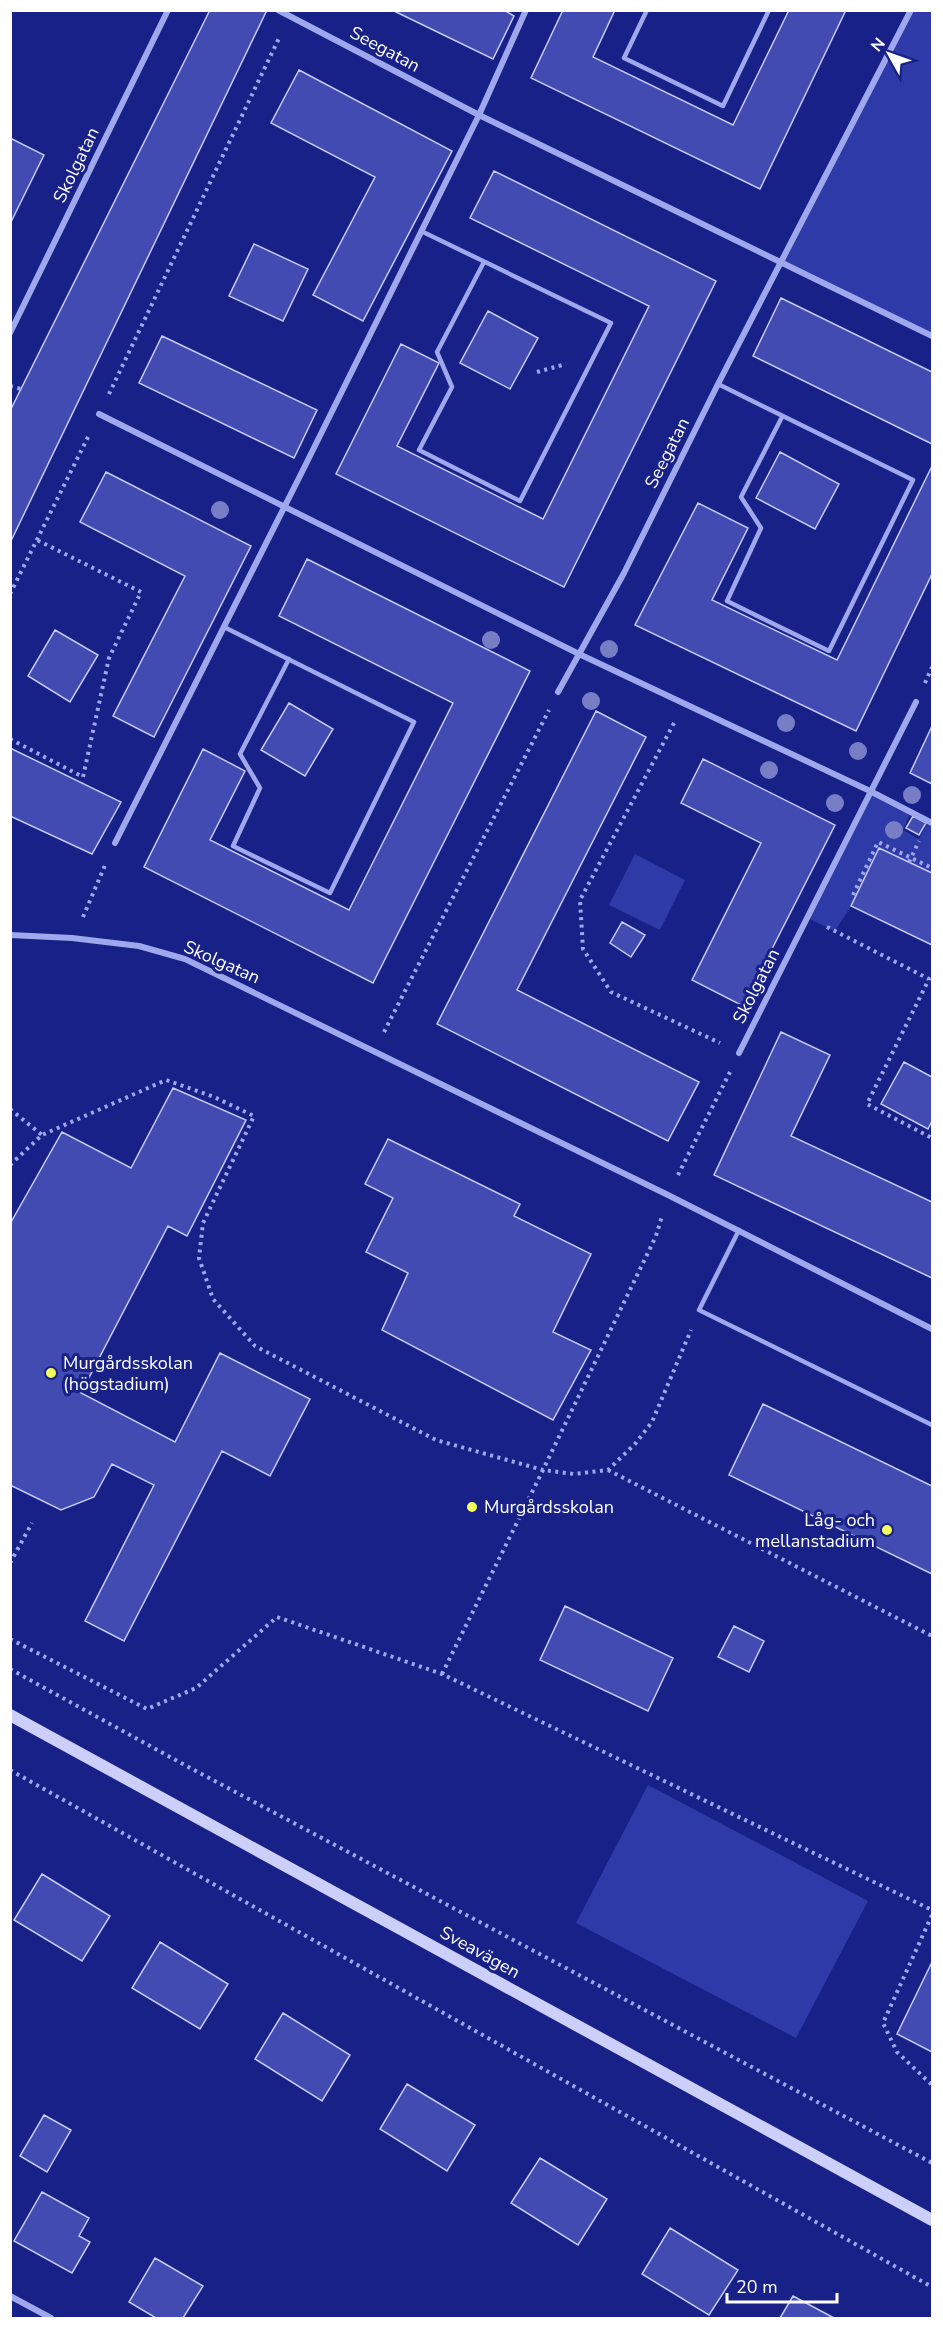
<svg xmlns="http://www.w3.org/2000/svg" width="943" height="2329" viewBox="0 0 943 2329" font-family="'Nunito Sans',sans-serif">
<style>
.green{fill:#2e3aa7}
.building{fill:#414bb1;stroke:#c5caf9;stroke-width:1.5}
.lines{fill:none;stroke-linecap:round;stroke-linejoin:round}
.path{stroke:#9fa7ed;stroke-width:4;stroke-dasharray:3 4.5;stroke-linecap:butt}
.lane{stroke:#9fa7ed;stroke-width:4.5}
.street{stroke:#9fa7ed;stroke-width:6}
.secondary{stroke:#cccff9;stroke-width:12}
.tree{fill:#777ec6}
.poi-dot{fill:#f4ff5b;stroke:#182187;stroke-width:2}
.labels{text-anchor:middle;stroke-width:6;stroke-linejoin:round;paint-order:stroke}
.street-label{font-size:18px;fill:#fff;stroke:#182187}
.poi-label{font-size:18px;fill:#fff;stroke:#182187;text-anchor:start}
</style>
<rect width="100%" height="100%" fill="#182187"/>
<!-- green -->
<path class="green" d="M911,11H932V336L781,264Z
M870,791L911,812L903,830L919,839L929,821L932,823V873L880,848L851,906L835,931L807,918Z
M635,854L685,880L660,930L609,905Z
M648,1785L868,1901L796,2038L576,1923Z"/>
<!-- building -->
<path class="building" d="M210,10H267L10,543V411Z
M392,10H504L514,16L493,59Z
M563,10H615L593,57L733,125L789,10H846L760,189L531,78Z
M299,70L452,151L363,321L313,295L375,177L271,123Z
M10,138L44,155L10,224Z
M494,171L716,281L564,587L336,474L401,344L439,363L397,446L543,519L649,306L470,218Z
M254,244L308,269L283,321L229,296Z
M781,298L932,372V444L753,356Z
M488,311L538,338L510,389L460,363Z
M162,336L317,410L294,458L139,383Z
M780,452L839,484L815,529L756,498Z
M932,466V574L856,731L635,625L698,503L748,528L712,600L837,660Z
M106,472L251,546L154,737L113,716L185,576L80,522Z
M307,559L530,671L373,983L144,867L203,749L245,771L210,840L349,910L453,703L279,616Z
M55,630L98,655L70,702L28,676Z
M289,703L333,729L305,776L261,750Z
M596,711L646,737L517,990L699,1082L668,1141L437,1024Z
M932,726V784L910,773Z
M10,748L121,802L92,854L10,816Z
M703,759L835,825L743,1006L692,980L761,843L681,803Z
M913,816L926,823L919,835L906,828Z
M879,848L932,873V945L851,906Z
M622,922L645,935L631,957L610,943Z
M781,1032L830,1055L791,1136L932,1202V1278L714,1175Z
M904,1062L932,1077V1121L928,1129L881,1104Z
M173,1088L246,1120L187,1236L168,1226L81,1393L175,1442L220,1353L310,1399L270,1476L222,1451L124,1641L85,1621L154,1485L112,1464L94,1497L61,1510L10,1485V1224L62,1132L131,1168Z
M388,1139L520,1204L514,1216L591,1254L553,1332L591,1350L553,1420L382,1330L408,1273L366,1252L393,1198L365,1184Z
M763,1404L932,1486V1574L729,1475Z
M565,1606L673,1658L648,1711L540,1660Z
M734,1626L764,1641L749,1672L718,1657Z
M42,1874L110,1916L82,1961L14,1920Z
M160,1942L228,1984L200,2029L132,1988Z
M932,1962V2052L897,2034Z
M283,2013L350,2055L322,2101L255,2059Z
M407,2084L475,2125L447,2171L380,2129Z
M44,2115L71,2130L47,2172L20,2156Z
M540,2158L607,2199L578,2245L511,2203Z
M42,2192L89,2218L79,2236L90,2242L72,2273L14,2241Z
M670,2228L738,2270L709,2315L642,2274Z
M155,2258L203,2286L183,2318H156L129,2302Z
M793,2296L834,2318H780Z"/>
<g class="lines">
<!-- path -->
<path class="path" d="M537,372L566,364
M10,386L21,389
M109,394L280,36
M10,594L90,433
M925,683L932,667
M674,723L580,900L583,949L611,992L720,1043
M10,739L83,777L109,658L141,592L37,540
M909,862L919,841
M853,895L878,842L932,868
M83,917L106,863
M827,927L929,979L867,1104L932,1138
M384,1032L549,710
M10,1109L42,1135
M10,1165L42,1135L166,1080L214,1097L254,1116L203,1223L199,1258L213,1299L255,1346L436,1440L543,1470L656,1236L662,1216
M678,1175L730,1072
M608,1470L932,1636
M10,1563L32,1523
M10,1639L147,1709L196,1688L277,1617L442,1674L932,1910
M10,1669L181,1763L932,2163
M442,1674L543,1470L574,1474L608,1470L635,1444L652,1422L691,1330
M10,1770L932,2287
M932,1915L883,2023L897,2052L932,2085"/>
<!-- lane -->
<path class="lane" d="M647,10L624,58L723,106L769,10
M421,231L611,323L520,501L419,450L452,387L437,352L484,262
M718,384L913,480L829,651L727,601L761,528L741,497L782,417
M224,627L414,722L330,893L233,846L260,788L240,754L289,659
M739,1230L699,1310L932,1425"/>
<!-- street -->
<path class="street" d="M278,10L479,115L932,336
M10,333L168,10
M99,414L579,654L870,791L932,823
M558,692L624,573L718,384L911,10
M115,843L302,472L479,115L526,10
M10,935L72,938L139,946L185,959L668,1195L932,1329
M739,1053L916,702
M10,2296L51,2318"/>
<!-- secondary -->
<path class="secondary" d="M10,1715L932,2220"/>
</g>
<!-- trees -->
<g class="tree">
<circle cx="220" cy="510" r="9"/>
<circle cx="491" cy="640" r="9"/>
<circle cx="609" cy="649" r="9"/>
<circle cx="591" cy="701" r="9"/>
<circle cx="786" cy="723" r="9"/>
<circle cx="858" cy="751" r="9"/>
<circle cx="769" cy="770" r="9"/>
<circle cx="912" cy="795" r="9"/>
<circle cx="835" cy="803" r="9"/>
<circle cx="894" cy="830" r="9"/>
</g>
<!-- markers -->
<g class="poi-dot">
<circle cx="51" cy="1373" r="6"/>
<circle cx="472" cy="1507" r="6"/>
<circle cx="887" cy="1530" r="6"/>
</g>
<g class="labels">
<!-- street labels -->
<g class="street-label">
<text transform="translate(385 49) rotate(28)" y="6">Seegatan</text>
<text transform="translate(76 165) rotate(-64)" y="6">Skolgatan</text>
<text transform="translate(667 453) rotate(-63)" y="6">Seegatan</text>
<text transform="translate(222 962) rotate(24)" y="6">Skolgatan</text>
<text transform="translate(756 986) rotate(-63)" y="6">Skolgatan</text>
<text transform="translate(480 1952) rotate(29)" y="6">Sveavägen</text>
</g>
<!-- poi labels -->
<g class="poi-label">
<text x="63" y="1369">Murgårdsskolan<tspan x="63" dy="21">(högstadium)</tspan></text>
<text x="484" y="1513">Murgårdsskolan</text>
<text x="875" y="1526" text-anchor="end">Låg- och<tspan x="875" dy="21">mellanstadium</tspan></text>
</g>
</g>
<!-- border -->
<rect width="943" height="2329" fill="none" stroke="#ffffff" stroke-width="24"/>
<!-- north arrow -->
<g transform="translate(889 54) rotate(310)" stroke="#182187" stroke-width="4.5" paint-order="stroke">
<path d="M0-4.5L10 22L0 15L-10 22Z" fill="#ffffff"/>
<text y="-9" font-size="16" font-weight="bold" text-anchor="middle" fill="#ffffff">N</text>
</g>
<!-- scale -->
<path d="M727 2293v9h110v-9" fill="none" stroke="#ffffff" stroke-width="3"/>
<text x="736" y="2293" font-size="18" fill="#ffffff" stroke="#182187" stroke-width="4.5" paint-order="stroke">20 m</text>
</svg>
